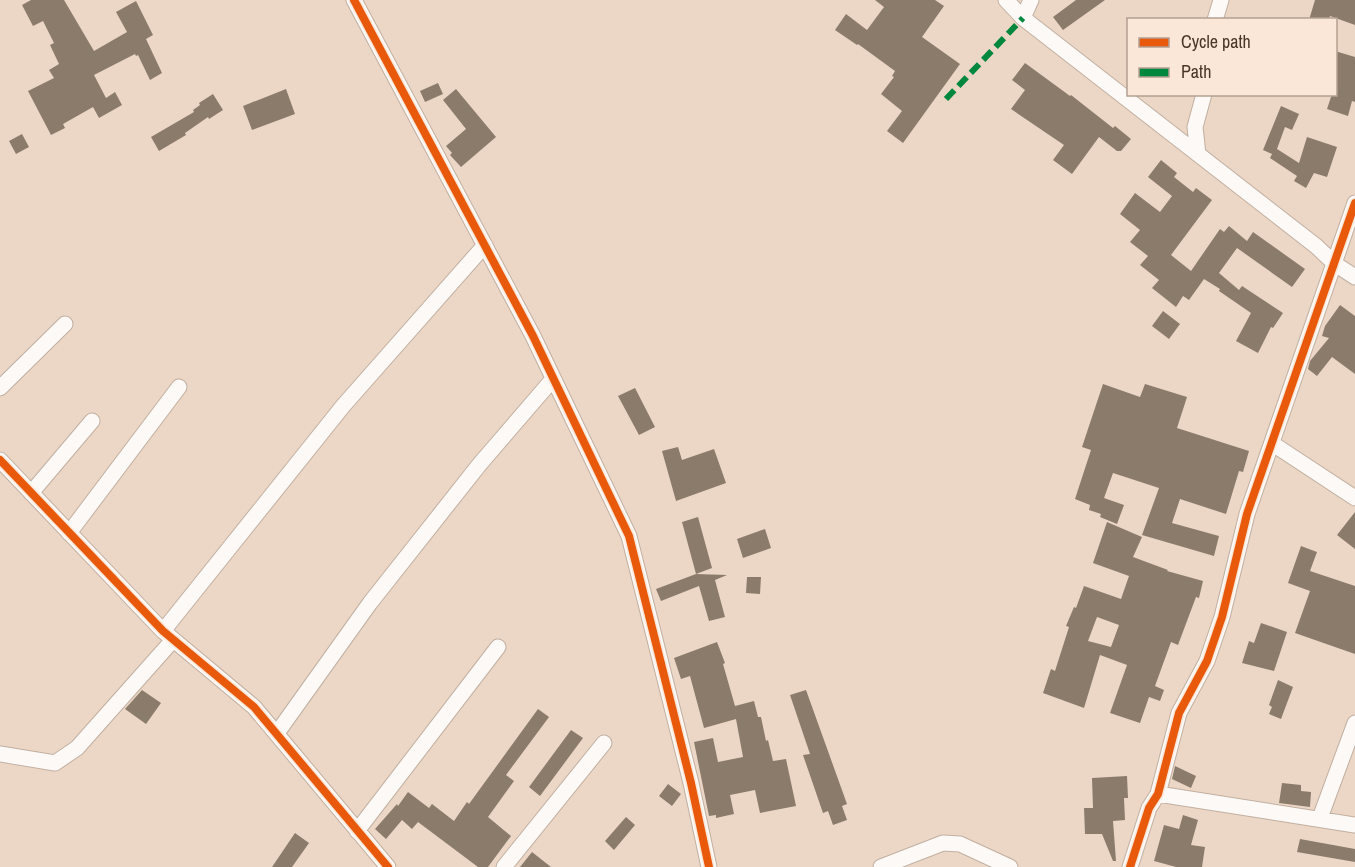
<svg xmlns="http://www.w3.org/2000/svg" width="1355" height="867" viewBox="0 0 1355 867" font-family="'Archivo Narrow',sans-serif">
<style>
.building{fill:#8b7b6b;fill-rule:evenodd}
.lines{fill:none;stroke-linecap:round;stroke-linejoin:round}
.minor-casing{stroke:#c1afa1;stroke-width:17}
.minor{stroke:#fcf9f6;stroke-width:15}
.quiet{stroke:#00873e;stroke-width:6;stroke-dasharray:12 6;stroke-linecap:butt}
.cycleway-casing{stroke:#fae7d8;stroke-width:11}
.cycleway{stroke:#e8590c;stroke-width:8}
</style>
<rect width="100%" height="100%" fill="#ecd7c6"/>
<!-- building -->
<path class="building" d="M31,0H64L94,51L127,32L116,12L136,1L153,35L146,39L162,73L150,80L138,55L136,56L135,54L94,75L106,98L115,92L122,105L99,118L93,107L63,124L65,128L51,135L28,91L54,78L49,70L59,64L50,45L54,43L43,21L33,26L22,5Z
M875,0H935L944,6L922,37L960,64L903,143L887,131L902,111L881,94L894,77L892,76L895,71L858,44L857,45L835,30L846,14L867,30L884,7Z
M1076,0H1105L1063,30L1053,17Z
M1315,0H1355V25L1330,16L1329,20H1309Z
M1335,51L1355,57V102L1352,101L1348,116L1327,109L1332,94H1335Z
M1025,63L1070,96L1071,95L1113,128L1115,126L1131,139L1121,151H1117L1099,137L1072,174L1053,160L1064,145L1011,109L1025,90L1012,80Z
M438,83L443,94L425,102L420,91Z
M286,89L295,114L252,130L243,106Z
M456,89L496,137L461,167L450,155L452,153L446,146L466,129L443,100Z
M213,94L223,110L209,119L208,117L185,133L186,135L159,151L151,137L194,112L193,110L200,105L199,103Z
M1281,106L1299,114L1292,130L1285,127L1277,149L1299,163L1307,137L1337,147L1327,177L1314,173L1306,188L1294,181L1297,176L1270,158L1272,154L1263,150Z
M22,134L29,147L16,154L9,141Z
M1161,160L1177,173L1174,177L1193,192L1196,188L1212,200L1171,255L1191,271L1220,229L1224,232L1229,226L1247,241L1253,232L1305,269L1292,287L1237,248L1219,273L1239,290L1242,286L1283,313L1273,328L1271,327L1258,353L1236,341L1251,313L1219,291L1220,289L1204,279L1189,300L1183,296L1176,307L1152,288L1159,280L1140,265L1148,256L1130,242L1140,230L1120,214L1135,193L1160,212L1172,196L1148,177Z
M1340,305L1355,316V374L1332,357L1317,376L1308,369L1310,361L1329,338L1322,336L1325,326Z
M1163,311L1180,324L1169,339L1152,326Z
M1103,384L1140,397L1145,384L1187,397L1177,428L1249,451L1243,472L1239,471L1226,514L1180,499L1172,523L1219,536L1214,556L1142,535L1159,488L1113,473L1104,498L1124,505L1117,524L1100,517L1101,514L1089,510L1090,505L1075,499L1091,450L1082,447Z
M635,388L655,427L639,435L618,396Z
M678,447L682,460L714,449L726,483L676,501L662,451Z
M1355,512V549L1337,535Z
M698,517L712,568L696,574L727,575L715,580L725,617L709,621L699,586L661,601L656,589L696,574L682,522Z
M1107,522L1142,537L1133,557L1168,570L1167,571L1203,581L1199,598L1196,597L1178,645L1171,642L1155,686L1164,690L1160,701L1149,697L1140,723L1110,713L1127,665L1100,655L1084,708L1043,693L1051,669L1055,671L1069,627L1066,626L1074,607L1076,608L1084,586L1121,599L1129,576L1093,563ZM1097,617L1119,625L1111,647L1088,641Z
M765,529L771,548L743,558L737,539Z
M1301,546L1317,552L1310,571L1355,586V654L1295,633L1310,591L1288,583Z
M747,577H761L760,594L746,593Z
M1261,623L1287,632L1274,671L1242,663L1249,641L1254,643Z
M717,642L725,663L723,664L735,706L754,701L758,717H761L766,741L768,740L773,761L786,759L796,806L760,813L755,790L730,795L734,814L716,818V815L709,816L694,742L713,738L718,762L743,757L736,719L704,728L690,676L681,679L674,658Z
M1278,680L1293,687L1281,719L1269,714L1272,707L1269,705Z
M142,690L161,703L146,724L125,709Z
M806,690L847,804L842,806L847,820L833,825L828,811L823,813L803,755L810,754L790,695Z
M538,709L549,717L506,775L514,781L488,817L511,836L488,867H478L418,822L412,829L402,820L386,839L375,829L397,804L398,806L408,792L429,808L432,804L454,821L467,802L469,804Z
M571,730L583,738L540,796L529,787Z
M1175,766L1196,776L1191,788L1172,779Z
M1127,776L1128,798H1124L1125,820L1113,821L1116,861H1113L1102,834H1085L1084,808H1093L1092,778Z
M1282,783L1301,785V791L1311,792L1310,807L1279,803Z
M668,784L681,794L672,806L659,796Z
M1183,815L1198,820L1191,845L1205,847L1202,867H1176L1154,861L1164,825L1179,829Z
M626,817L635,825L614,850L605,841Z
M295,833L309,843L292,867H272Z
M1300,839L1355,849V862L1297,852Z
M532,852L551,867H520Z"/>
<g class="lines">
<!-- minor casing -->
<g class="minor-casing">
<path id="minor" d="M354,0L533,336L629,536L691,783L709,867
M1006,0L1023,18L1316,246L1335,264L1355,277
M1023,18L1031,0
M1215,20L1221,0
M1198,154L1195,127L1204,94
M0,388L65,324
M1273,444L1355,498
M0,460L163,631L254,707L388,867
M31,493L92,421
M69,533L179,387
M163,631L343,406L485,245
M277,733L370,603L479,465L553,379
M0,754L55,763L77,748L173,640
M1158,794L1355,825
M1320,818L1355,723
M357,831L498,647
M504,867L604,743
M881,867L943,843L960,844L1010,867
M1130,867L1149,808L1158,794L1179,713L1207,661L1222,617L1247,514L1355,203"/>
</g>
<!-- minor -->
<use href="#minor" class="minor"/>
<!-- quiet -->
<path class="quiet" d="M946,99L1023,18"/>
<!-- cycleway casing -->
<g class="cycleway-casing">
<path id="cycleway" d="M354,0L533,336L629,536L691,783L709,867
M0,460L163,631L254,707L388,867
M1130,867L1149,808L1158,794L1179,713L1207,661L1222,617L1247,514L1355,203"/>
</g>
<!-- cycleway -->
<use href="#cycleway" class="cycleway"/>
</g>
<!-- legend -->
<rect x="1127" y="18" width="210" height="78" fill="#fae7d8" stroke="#b3a091" stroke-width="1.5"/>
<rect x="1139" y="38" width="30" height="9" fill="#e8590c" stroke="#b3a091" stroke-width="1.5"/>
<text x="1181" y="48" font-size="18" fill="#493627">Cycle path</text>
<rect x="1139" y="68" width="30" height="9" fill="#00873e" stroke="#b3a091" stroke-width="1.5"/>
<text x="1181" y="78" font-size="18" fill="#493627">Path</text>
</svg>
